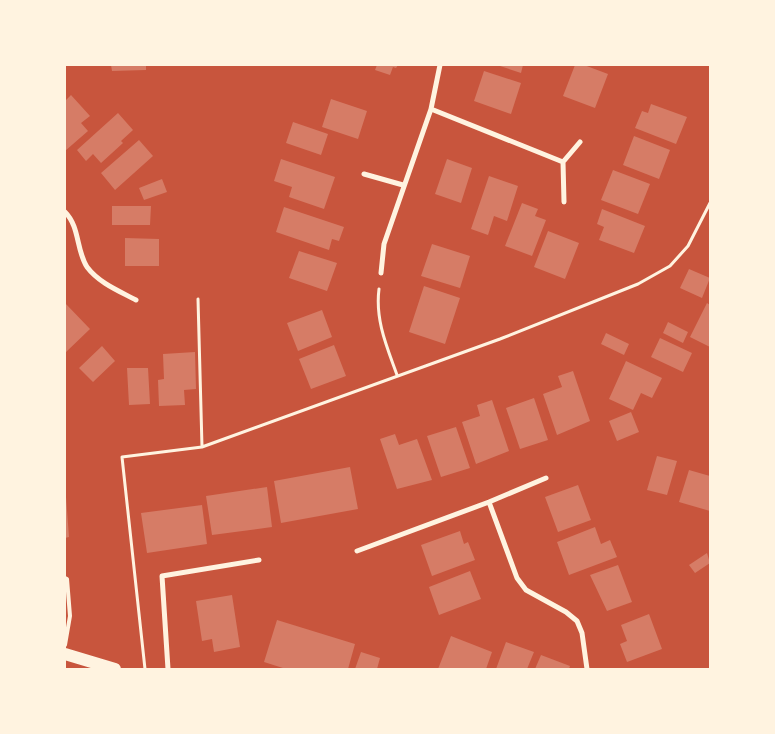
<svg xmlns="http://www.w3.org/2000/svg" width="775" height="734" viewBox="0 0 775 734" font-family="Merriweather,serif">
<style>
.building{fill:#d67c66}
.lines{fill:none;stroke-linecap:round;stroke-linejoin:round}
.path{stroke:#fff3e0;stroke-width:3}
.service{stroke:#fff3e0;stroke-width:4}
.minor{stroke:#fff3e0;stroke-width:5}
.primary{stroke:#fff3e0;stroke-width:12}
</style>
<rect width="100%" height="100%" fill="#c8553d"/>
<!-- building -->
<path class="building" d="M111,65H146V70L112,71Z
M377,65H398L396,68L393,67L390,75L375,70Z
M497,65H523L521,73Z
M575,65H584L608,74L595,108L563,96Z
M484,71L521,83L511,114L474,101Z
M71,95L90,116L81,123L88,131L65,151V101Z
M331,99L367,111L358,139L322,127Z
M651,104L687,117L676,144L635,128L642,111L648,113Z
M118,113L133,130L121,141L123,143L101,163L93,154L86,161L77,150Z
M293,122L328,134L321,155L286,143Z
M634,136L670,150L659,179L623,165Z
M139,140L153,156L115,190L101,173Z
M281,159L335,177L324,209L289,197L292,187L274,181Z
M447,159L472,168L461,203L435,194Z
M613,170L650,184L638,214L601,200Z
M489,176L518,186L507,221L494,216L488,235L471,229Z
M162,179L167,192L144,200L139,188Z
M522,203L538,209L535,216L546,220L532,256L505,246Z
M112,206H151L150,225H112Z
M284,207L344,227L339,241L332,239L329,250L276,232Z
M602,209L645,226L634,253L599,240L604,227L597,224Z
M548,231L579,243L565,279L534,267Z
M125,238L159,239V266H125Z
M432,244L470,256L460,288L421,276Z
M299,251L337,263L327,291L289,278Z
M689,269L710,278L702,298L680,288Z
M424,286L460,298L445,344L409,332Z
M65,303L90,329L65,353Z
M707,303L710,305V347L690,337Z
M322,310L332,337L298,351L287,323Z
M668,322L688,332L683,343L663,333Z
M606,333L629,344L624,355L601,344Z
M660,338L692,353L683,372L651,357Z
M334,345L346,376L311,389L299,359Z
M102,346L115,361L93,382L79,368Z
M195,352L196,389L184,390L185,405L159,406L158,380L164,379L163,354Z
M626,361L662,378L652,398L641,393L633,410L609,399Z
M127,368H148L150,404L129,405Z
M573,371L590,421L557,435L543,394L562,387L558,376Z
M534,398L548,440L520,449L506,408Z
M492,400L509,451L476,464L462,422L480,416L477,405Z
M631,412L639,432L617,441L609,421Z
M456,427L470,468L441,477L427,436Z
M395,434L399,445L417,439L432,480L397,489L380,439Z
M657,456L677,461L667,495L647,490Z
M350,467L358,509L281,523L274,481Z
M689,470L710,476V511L679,502Z
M578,485L591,520L558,532L545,497Z
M267,487L272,527L212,535L206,496Z
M65,497H66L69,537L65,538Z
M202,505L207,544L147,553L141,513Z
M595,527L601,544L610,540L617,557L569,575L557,542Z
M460,531L464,544L468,542L475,560L432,576L421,545Z
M707,553L710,563L695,573L689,565Z
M618,565L632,602L607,611L590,575Z
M470,571L481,599L439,615L429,587Z
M232,595L240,647L214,652L212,639L202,641L196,601Z
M649,614L662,649L627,662L620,644L627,641L621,625Z
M277,620L355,644L348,669H286L264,662Z
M451,636L492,652L486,669H438Z
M506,642L534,652L527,669H496Z
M361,652L380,658L377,669H355Z
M541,655L570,666L569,669H535Z"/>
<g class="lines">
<!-- path -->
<path class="path" d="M379,289C375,320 387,347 397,375
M198,299L202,447
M145,669L122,457L202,447L500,339L638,284L670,266L688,246L710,203"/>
<!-- service -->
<path class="service" d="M65,578L67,579L70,616L65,645"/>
<!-- minor -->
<path class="minor" d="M431,109L563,162
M364,174L403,185
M564,202L563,162L580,142
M65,212C80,227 76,250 87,267C99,283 119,291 136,300
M381,273L384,244L431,109L440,65
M489,502L517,578L526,590L566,612L577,621L582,633L587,669
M357,551L489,502L546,478
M168,669L162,576L259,560"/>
<!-- primary -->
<path class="primary" d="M65,654L115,669"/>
</g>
<!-- border -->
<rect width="775" height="734" fill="none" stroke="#fff3e0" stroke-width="132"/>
</svg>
